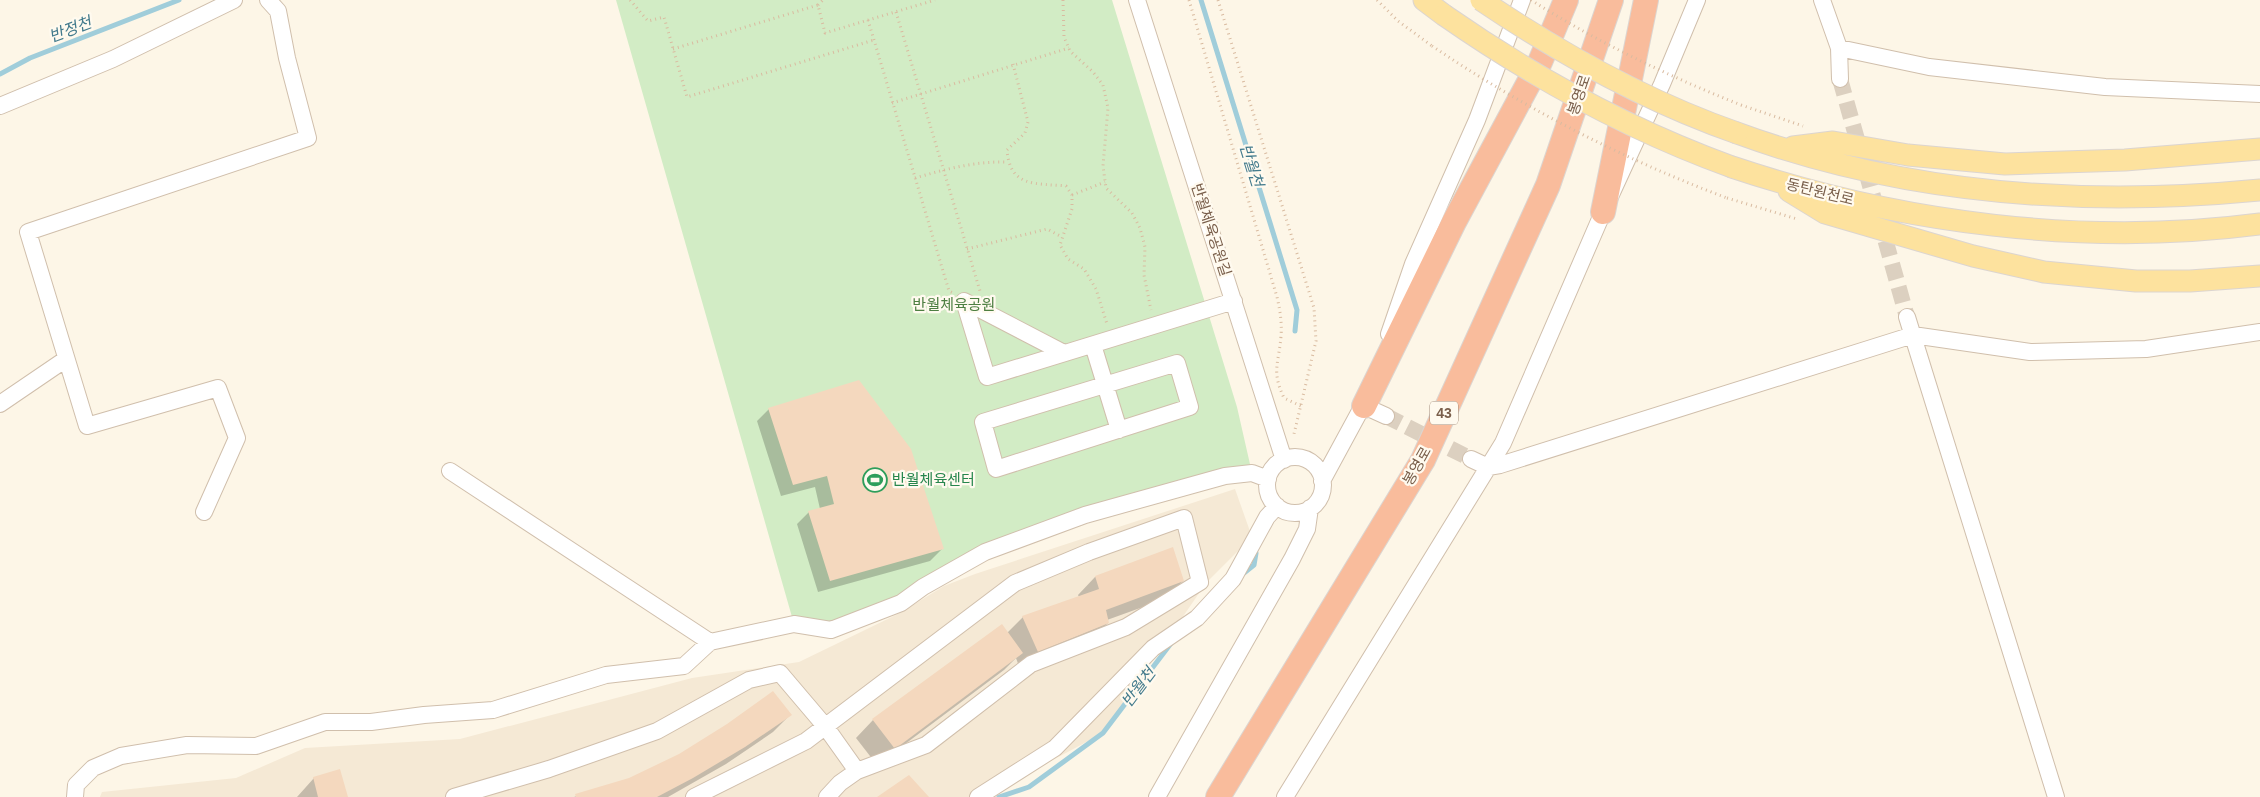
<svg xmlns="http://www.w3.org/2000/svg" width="2260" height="797" viewBox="0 0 2260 797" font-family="Helvetica,'Noto Sans KR',sans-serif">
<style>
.residential{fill:#f5e9d5}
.green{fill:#d2ecc5}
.shadow{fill:#0003}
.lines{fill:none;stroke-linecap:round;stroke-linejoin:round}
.stream{stroke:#a0cdda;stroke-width:5}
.building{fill:#f4d8be}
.minor-tunnel{stroke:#dcd0c0;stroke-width:16;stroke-dasharray:16 8;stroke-linecap:butt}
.minor-casing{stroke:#d0bfac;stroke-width:18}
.major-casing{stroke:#dcd5d0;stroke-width:23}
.highway-casing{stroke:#dcd5d0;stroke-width:26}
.path{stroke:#d9bba0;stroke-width:3;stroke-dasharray:1 4;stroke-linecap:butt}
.minor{stroke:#fff;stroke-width:16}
.major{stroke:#fde29e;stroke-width:21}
.highway{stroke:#f9bc9c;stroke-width:24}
.major-bridge-casing{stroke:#dcd5d0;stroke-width:23;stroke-linecap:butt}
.path-bridge{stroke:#d9bba0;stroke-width:3;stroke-dasharray:1 4;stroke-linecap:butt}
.major-bridge{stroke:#fde29e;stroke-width:21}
.labels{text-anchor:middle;stroke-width:4.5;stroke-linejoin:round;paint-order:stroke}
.shield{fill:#fffaef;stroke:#a18d7c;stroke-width:1}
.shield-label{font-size:14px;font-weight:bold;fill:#795e4a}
.street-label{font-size:15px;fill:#795e4a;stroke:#fffaef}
.park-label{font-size:15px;fill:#4e7f42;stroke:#fffaef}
.leisure-label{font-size:15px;fill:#27864d;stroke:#fffaef;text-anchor:start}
.water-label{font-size:16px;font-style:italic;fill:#427a8c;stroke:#fffaef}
</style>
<rect width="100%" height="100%" fill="#fdf6e7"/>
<!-- residential -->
<path class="residential" d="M1235,489L1252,537L1206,583L1103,733L984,797H100L102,792L236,778L305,748L460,739L692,678L799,662L900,613L944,586L975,574Z"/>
<!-- green -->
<path class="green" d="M616,0H1112L1237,407L1252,473L1085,515L831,629L794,624Z"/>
<!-- shadow -->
<path class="shadow" d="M769,409L942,549L930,561L818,592L797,524L809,512L820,509L815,487L781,496L757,421Z
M1172,549L1183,581L1165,599L1107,620L1108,623L1091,640L1020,669L1016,658L1004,670L877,765L856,738L873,720L1007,633L1023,617L1079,597L1078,595L1095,577Z
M790,715L773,732L726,764L668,797H574L630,779L680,755Z
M314,778L346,797H297Z"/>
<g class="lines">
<!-- stream -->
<path class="stream" d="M1201,0L1297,310L1295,331
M0,74L30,58L179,0
M1244,573L1254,565L1256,553
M999,797L1029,787L1103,733L1172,642"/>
</g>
<!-- building -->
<path class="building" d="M859,380L911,449L944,549L830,581L808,511L834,504L827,476L793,485L768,408Z
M1173,547L1184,581L1106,610L1109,623L1038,652L1022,616L1099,589L1095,576Z
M1002,624L1023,653L895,749L872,719Z
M773,691L792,715L745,747L693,778L657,797H576L575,794L629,778L679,754L727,724Z
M340,769L348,797H318L313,777Z
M909,775L929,797H877Z"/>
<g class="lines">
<!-- minor-tunnel -->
<path class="minor-tunnel" d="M1840,79L1907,317
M1386,416L1471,459"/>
<!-- minor casing -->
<g class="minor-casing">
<path id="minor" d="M1137,0L1284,460
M1822,0L1839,48L1929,67L2105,87L2260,94
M1839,48L1840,79
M0,106L113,59L234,0
M1907,317L2056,797
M1389,334L1413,264L1477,120L1522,0
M1093,345L1119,430
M1064,353L964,301L987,377L1234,301
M1177,363L1190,407L996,469L983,422Z
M0,404L66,359
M1364,406L1386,416
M1267 485a28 28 0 1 1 56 0a28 28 0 1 1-56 0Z
M1471,459L1488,467L1500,465L1913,335L2030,352L2146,349L2260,332
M450,471L710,642
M1322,481L1367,398
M204,512L237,438L218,388L87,426L28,232L308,138L287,58L278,11L268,0
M75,797L76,785L93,768L121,756L187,745L256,746L325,722H371L424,715L493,710L606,675L684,666L710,642L794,624L831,630L901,603L923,587L985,552L1085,515L1225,476L1252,473L1268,479
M454,797L549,769L657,731L749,680L780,673L825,726L857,771L840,783L827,797
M694,797L806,741L1015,583L1089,552L1184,518L1200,582L1126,627L1031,664L926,745L857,771
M978,797L1055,748L1153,648L1197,618L1233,579L1267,517L1277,506
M1157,797L1292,559L1307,529L1310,508
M1285,797L1503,443L1603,212L1662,84L1697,0"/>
</g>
<!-- major casing -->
<g class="major-casing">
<path id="major" d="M1424,0L1444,15
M1737,133C1903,194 2084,207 2260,190
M1793,147L1833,142L1908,155L2005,164L2125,160L2260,149
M1732,167C1899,223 2085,247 2260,224
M1789,191L1825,213L1973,256L2044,272L2136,281H2190L2260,276"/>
</g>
<!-- highway casing -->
<g class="highway-casing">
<path id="highway" d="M1603,212L1646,0
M1364,406L1454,222L1540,62L1566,0
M1218,797L1423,460L1548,185L1611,0"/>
</g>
<!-- path -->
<path class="path" d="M630,0L648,21L664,17L687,97L874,40
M1063,0L1064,37L1070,51L1093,72L1103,85L1108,108L1103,166L1106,188L1132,213L1140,228L1145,247L1144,275L1151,310
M1189,0L1277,297C1280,310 1282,322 1281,336C1279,363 1271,371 1284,398L1301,406
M1218,0L1314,308L1316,341L1294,434
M1377,0L1398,21L1432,46
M818,5L823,0
M896,12L980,291
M868,20L949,291L953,293
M673,49L818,5L825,33L935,0
M1013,64L1028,122L1025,133L1007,150C1010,188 1036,183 1066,186L1072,195V209L1060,245L1068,259L1084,269L1096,289L1107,324
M892,103L1069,48
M1741,105L1803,126
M915,178C946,169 976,161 1008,162
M1072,195L1105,182
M1727,198L1797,219
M967,249L1047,229L1062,237"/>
<!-- minor -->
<use href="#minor" class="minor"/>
<!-- major -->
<use href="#major" class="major"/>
<!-- highway -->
<use href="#highway" class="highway"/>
<!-- major-bridge casing -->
<g class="major-bridge-casing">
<path id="major-bridge" d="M1481,0C1561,54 1645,101 1737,133
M1444,15C1533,77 1630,130 1732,167"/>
</g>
<!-- path-bridge -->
<path class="path-bridge" d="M1531,0C1597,42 1668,76 1741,105
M1432,46C1524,108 1623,159 1727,198"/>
<!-- major-bridge -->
<use href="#major-bridge" class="major-bridge"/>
</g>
<!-- icons -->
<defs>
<g id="stadium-ring" transform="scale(1.25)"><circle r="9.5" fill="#fffaef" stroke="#2e9e5b" stroke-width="1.5"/><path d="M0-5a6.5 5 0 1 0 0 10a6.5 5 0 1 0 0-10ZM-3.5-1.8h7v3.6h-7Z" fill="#2e9e5b"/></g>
</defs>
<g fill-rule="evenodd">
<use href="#stadium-ring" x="875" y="480"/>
</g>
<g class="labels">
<!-- shield labels -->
<rect class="shield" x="1430" y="401.5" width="28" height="23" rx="4"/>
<g class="shield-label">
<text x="1444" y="418">43</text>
</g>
<!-- street labels -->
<g class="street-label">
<text transform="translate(1579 95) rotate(-71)" y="5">봉영로</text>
<text transform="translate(1820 192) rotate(14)" y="5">동탄원천로</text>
<text transform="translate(1211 230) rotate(72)" y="5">반월체육공원길</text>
<text transform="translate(1417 466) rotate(-61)" y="5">봉영로</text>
</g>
<!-- park labels -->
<g class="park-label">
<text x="954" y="310">반월체육공원</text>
</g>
<!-- leisure labels -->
<g class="leisure-label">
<text x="892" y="485">반월체육센터</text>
</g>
<!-- water labels -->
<g class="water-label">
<text transform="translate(70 29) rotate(-21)" y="6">반정천</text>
<text transform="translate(1252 165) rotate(73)" y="6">반월천</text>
<text transform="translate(1138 687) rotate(-53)" y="6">반월천</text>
</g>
</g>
</svg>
